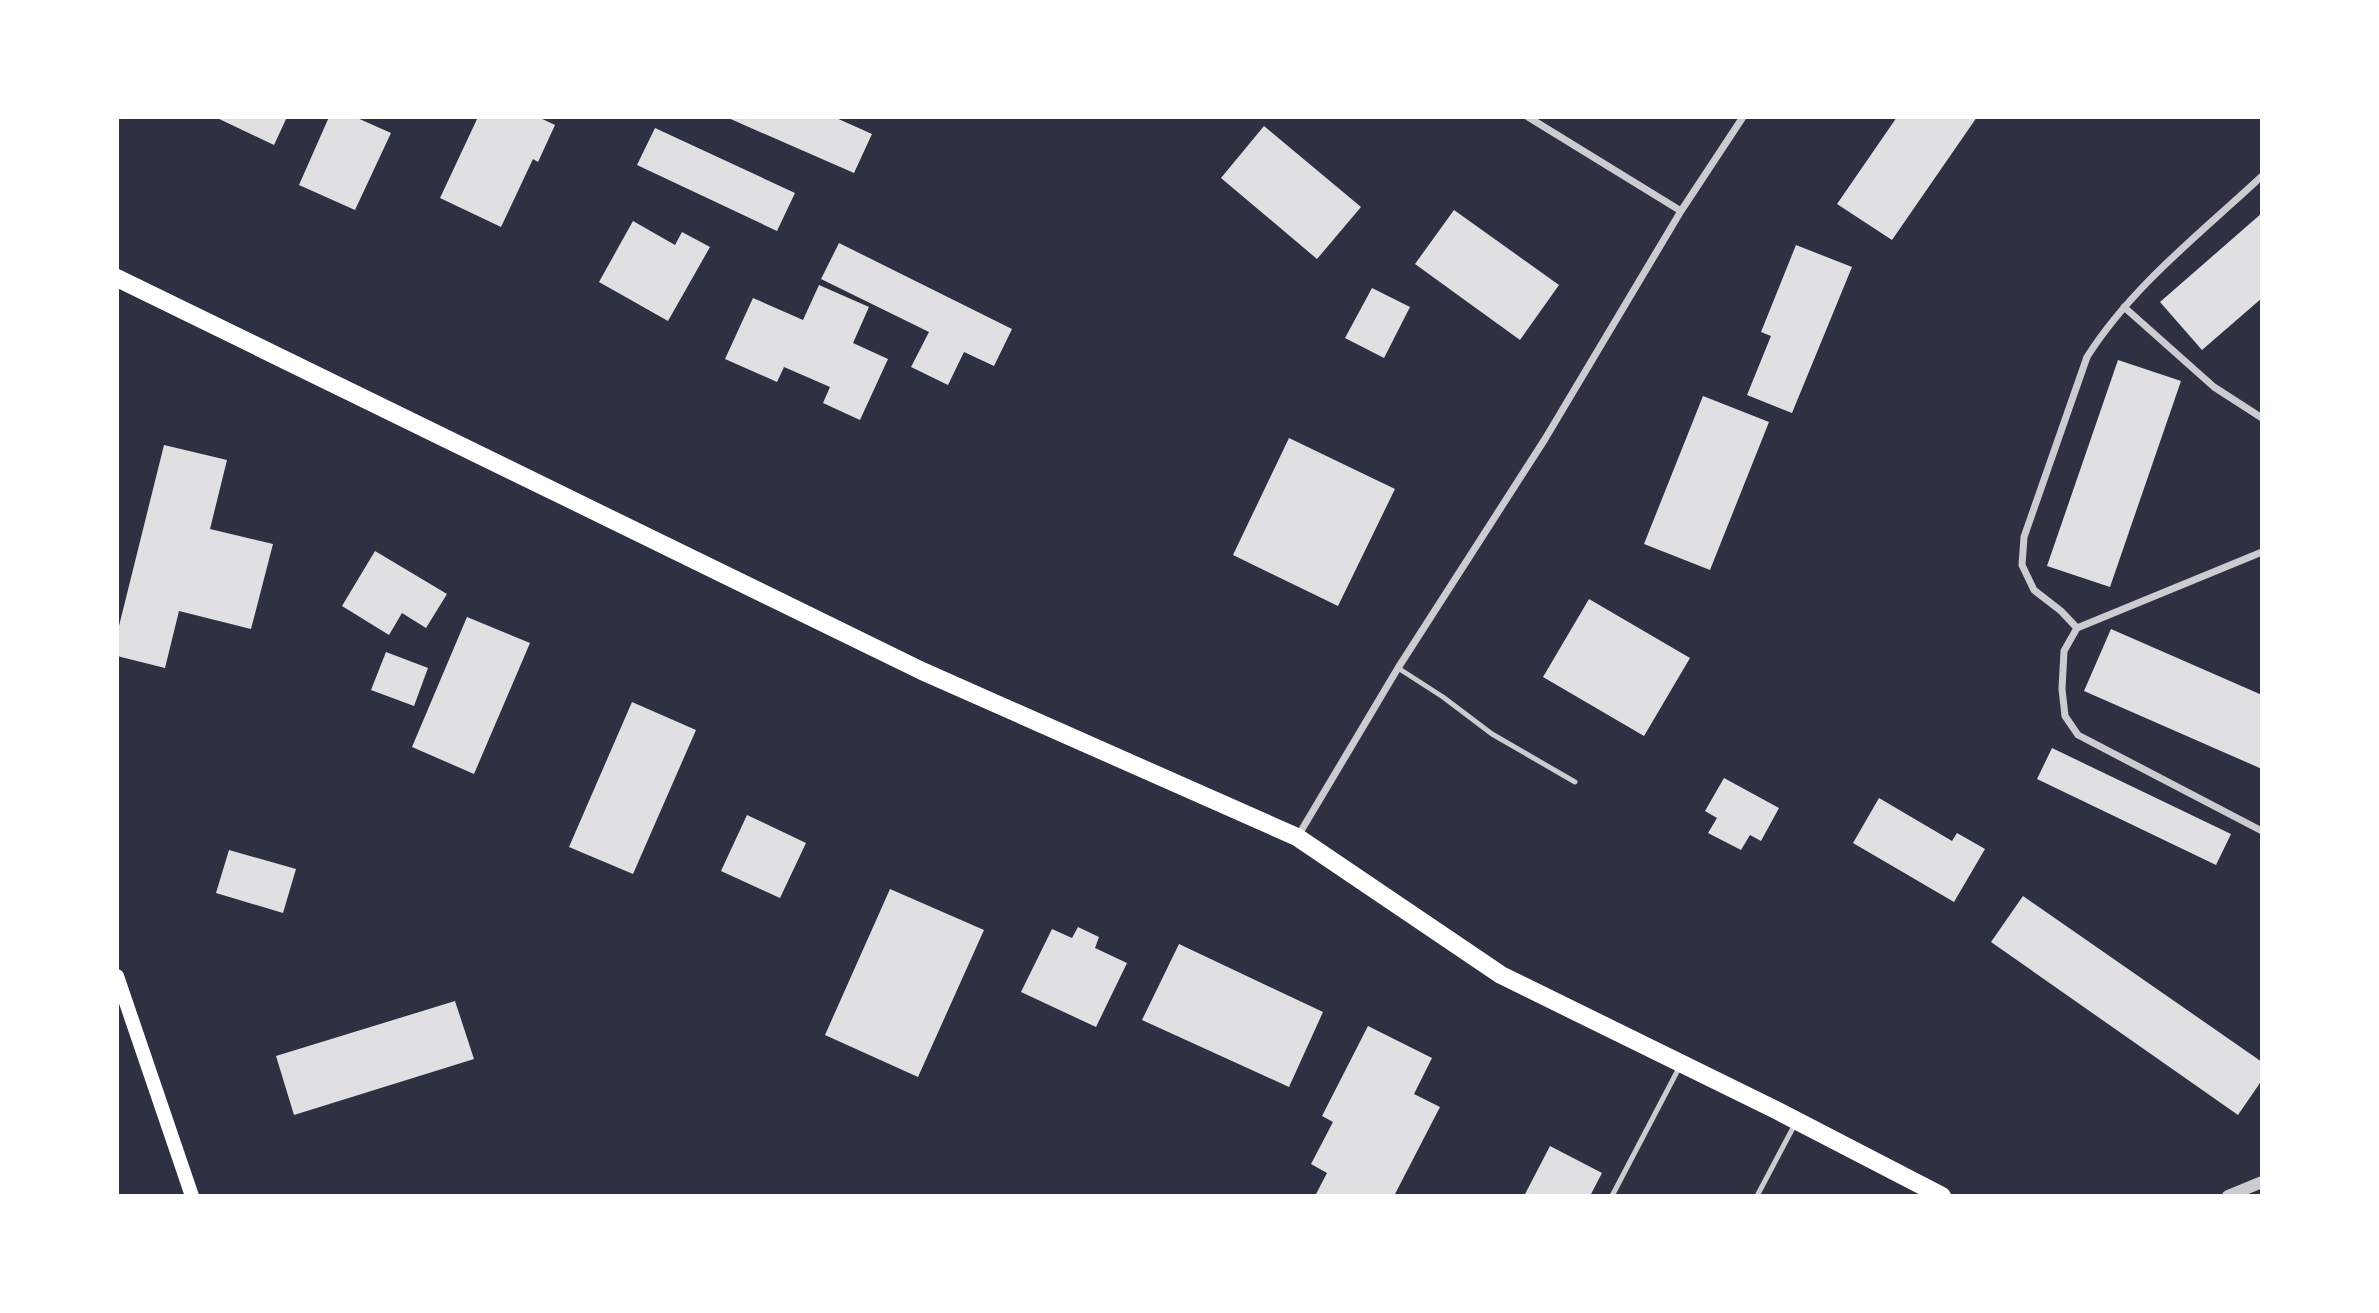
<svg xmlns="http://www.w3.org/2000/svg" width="2379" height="1313" viewBox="0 0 2379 1313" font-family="'Roboto Serif',serif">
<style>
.building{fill:#e0e0e3}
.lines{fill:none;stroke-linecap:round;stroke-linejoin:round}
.service{stroke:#caccd0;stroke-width:5}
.minor{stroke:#caccd0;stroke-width:7}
.tertiary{stroke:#caccd0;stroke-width:12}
.secondary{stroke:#fff;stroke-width:14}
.primary{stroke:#fff;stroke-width:18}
</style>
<rect width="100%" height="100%" fill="#2d3142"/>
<!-- building -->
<path class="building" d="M215,117H287L274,145Z
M329,117H355L391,133L355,210L299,185Z
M478,117H538L555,125L538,162L533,159L501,227L440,198Z
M726,117H834L872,134L854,173Z
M1897,117H1977L1892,240L1837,204Z
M1264,126L1361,207L1317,259L1221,178Z
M655,128L795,193L777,231L637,165Z
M1454,210L1559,285L1520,340L1415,264Z
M2262,213V298L2202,350L2160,302Z
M633,221L675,245L682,232L710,247L668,321L599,282Z
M839,243L1012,329L994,366L964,352L948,385L911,367L929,332L821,279Z
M1796,245L1852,267L1792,413L1747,395L1771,336L1761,332Z
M819,285L869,307L853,343L888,359L860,420L823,403L830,387L784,367L777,382L725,359L753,298L803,320Z
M1372,288L1410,307L1384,358L1345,338Z
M2118,360L2181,381L2110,587L2047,566Z
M1703,396L1769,422L1710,570L1644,544Z
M1289,438L1395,489L1338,606L1233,555Z
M164,445L227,460L210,529L273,544L251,629L179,611L165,668L117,656V634Z
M375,551L447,594L426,628L402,613L389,635L342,606Z
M1589,599L1690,658L1644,736L1543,677Z
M467,617L530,643L474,774L412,747Z
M2111,629L2262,695V769L2084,691Z
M386,652L428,668L414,706L371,690Z
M632,702L696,730L633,874L569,847Z
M2052,748L2231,834L2216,865L2037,779Z
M1724,778L1779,808L1761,841L1750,835L1741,850L1708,833L1717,818L1705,811Z
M1879,798L1952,841L1957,833L1985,849L1954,902L1853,843Z
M747,815L806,843L780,898L721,871Z
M229,850L296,869L283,913L216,893Z
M890,889L984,930L918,1077L825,1035Z
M2023,896L2262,1062V1080L2238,1115L1991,942Z
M1078,927L1099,937L1095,948L1127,963L1096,1027L1021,992L1052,929L1072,938Z
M1179,944L1323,1012L1289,1087L1142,1020Z
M455,1001L474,1059L294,1115L276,1056Z
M1368,1026L1432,1058L1414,1094L1440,1107L1394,1196H1315L1327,1173L1311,1164L1333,1122L1322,1116Z
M1550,1146L1602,1173L1590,1196H1524Z"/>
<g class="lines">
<!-- service -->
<path class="service" d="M1398,668L1443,697L1492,734L1575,782
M1612,1196L1680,1066
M1757,1196L1795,1124"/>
<!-- minor -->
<path class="minor" d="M1528,117L1681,211
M2262,176C2201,233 2132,286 2087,357L2024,537L2022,565L2034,590L2061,611L2077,628L2064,651L2062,689L2065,716L2078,735L2262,831
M2124,307L2214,387L2262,418
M2077,628L2262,552
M1298,836L1398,668L1545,439L1681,211L1743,117"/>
<!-- tertiary -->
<path class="tertiary" d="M2228,1196L2262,1182"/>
<!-- secondary -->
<path class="secondary" d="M117,976L192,1196"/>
<!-- primary -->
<path class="primary" d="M117,278L922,671L1297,837L1501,975L1778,1111L1942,1196"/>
</g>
<!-- border -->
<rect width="2379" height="1313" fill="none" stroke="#ffffff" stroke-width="238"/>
</svg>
